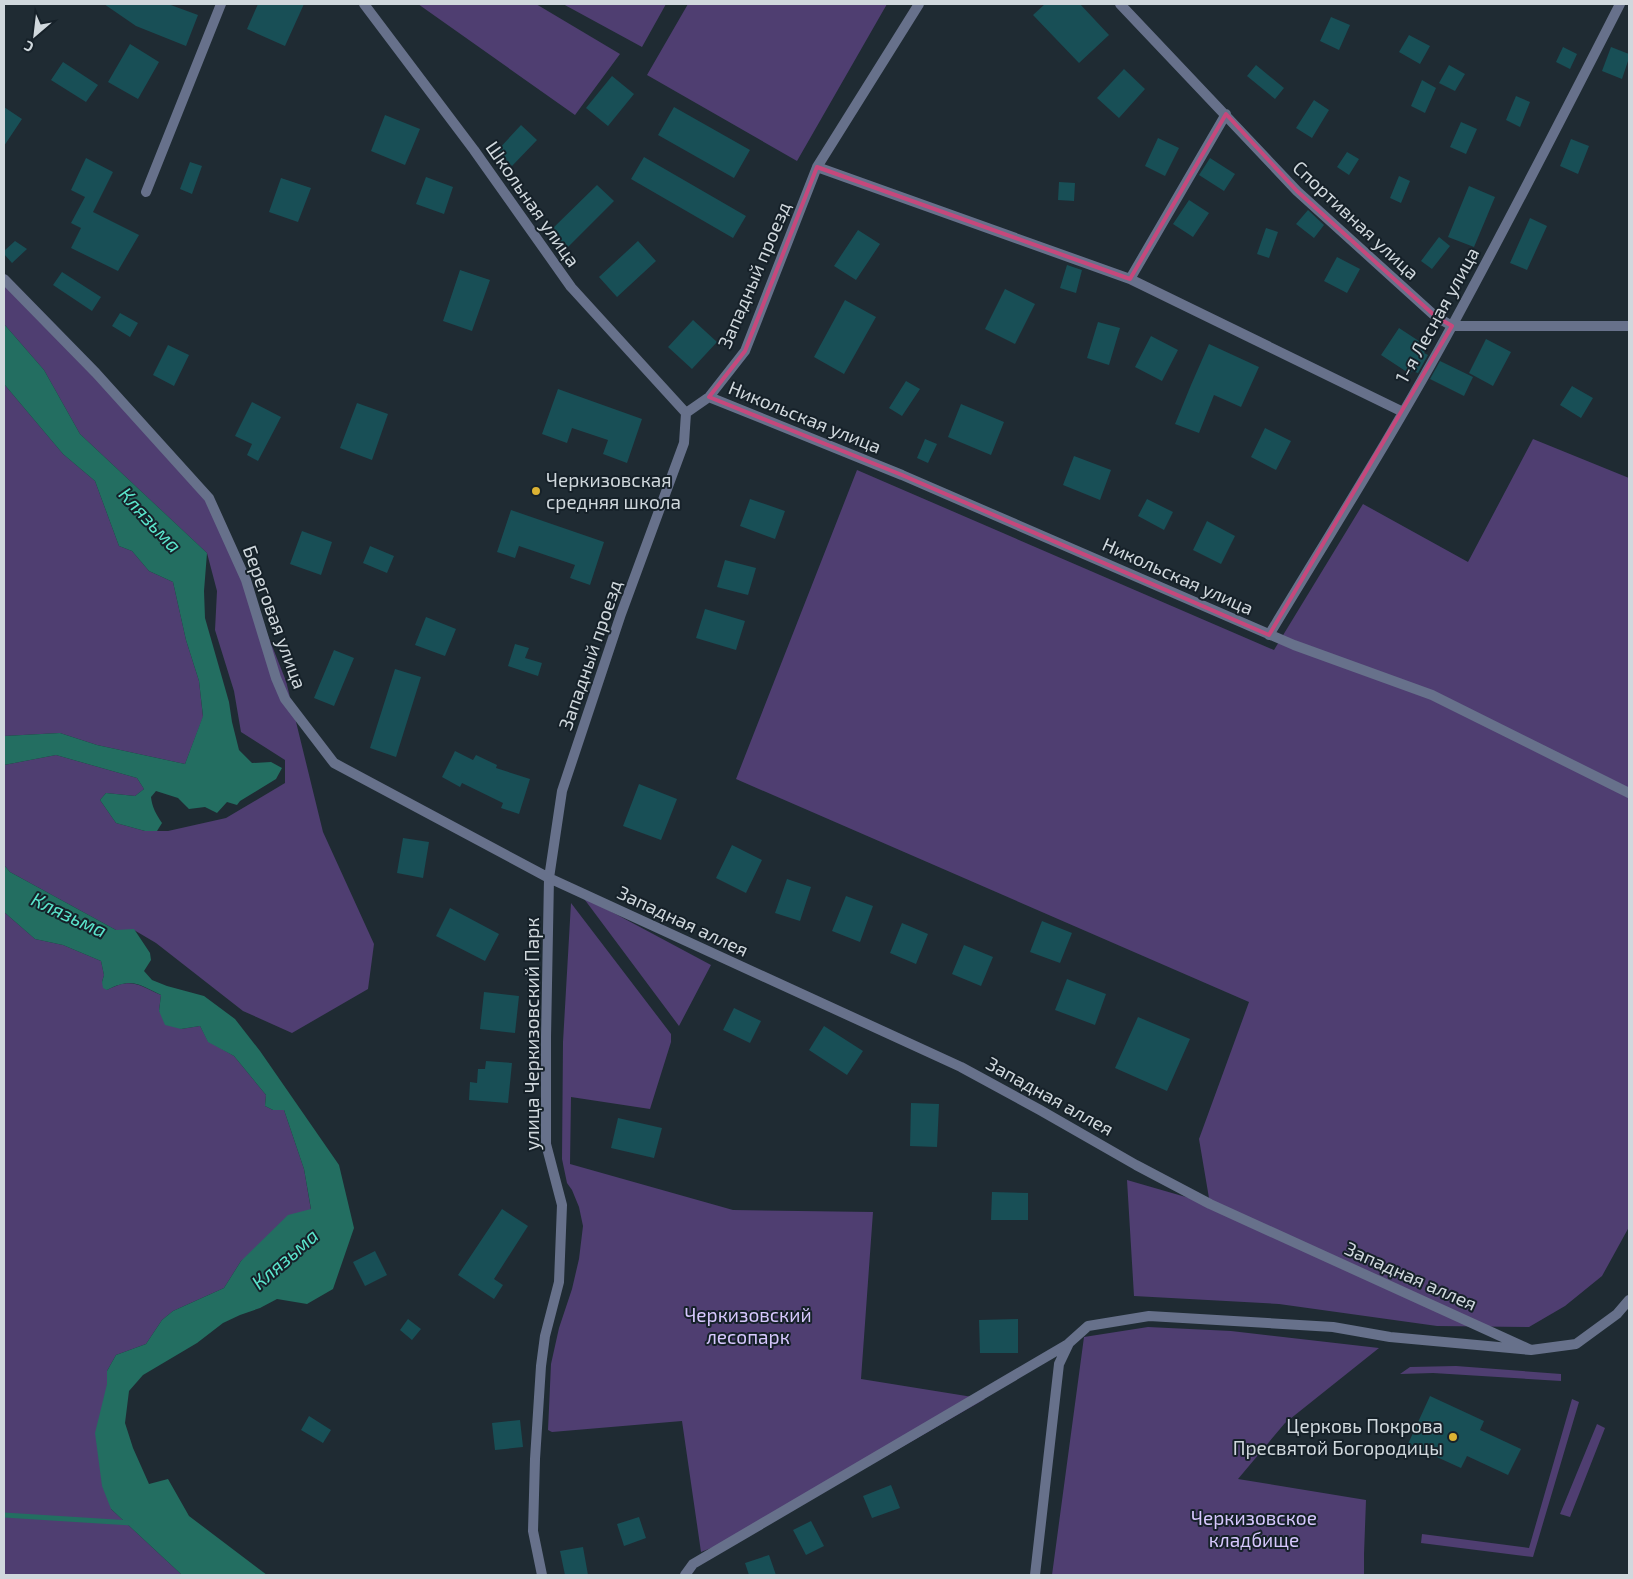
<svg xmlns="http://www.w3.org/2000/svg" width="1633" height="1579" viewBox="0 0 1633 1579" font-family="'Exo 2',sans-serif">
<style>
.green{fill:#4f3e71}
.water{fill:#236e61}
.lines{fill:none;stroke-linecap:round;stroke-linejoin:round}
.stream{stroke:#236e61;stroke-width:5}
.building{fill:#184f56}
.minor{stroke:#67718b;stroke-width:10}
.marked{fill:none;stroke:#c6487c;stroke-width:4;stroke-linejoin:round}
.poi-dot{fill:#dbb233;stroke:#162129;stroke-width:2}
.labels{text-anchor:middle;stroke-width:4;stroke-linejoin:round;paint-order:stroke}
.street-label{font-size:19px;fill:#d0d8dd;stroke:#162129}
.poi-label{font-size:19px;fill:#d0d8dd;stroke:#162129;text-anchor:start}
.park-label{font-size:19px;fill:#d7c8fe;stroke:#162129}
.water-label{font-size:20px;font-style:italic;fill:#5be5cc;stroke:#162129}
</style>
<rect width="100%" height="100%" fill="#1f2b33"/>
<!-- green -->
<path class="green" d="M418,4H536L620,54L575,115Z
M563,4H666L642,47Z
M688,4H887L797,161L647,75Z
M4,282L209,498L243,573L286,681L323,832L374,944L368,989L292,1033L243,1011L156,943L134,930H116L10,872L4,865V765L56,755L137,778L144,789L135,796L106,793L100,800L116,823L145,831H168L226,818L285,783V760L241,732L234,691L215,630L217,591L207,553L80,434L44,370L4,324Z
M4,384L63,454L95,481L119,546L132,551L149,571L173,582L186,640L199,681L203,717L185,764L97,745L60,733L4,736Z
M1533,439L1629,478V1227L1602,1276L1565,1306L1529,1327L1437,1326L1279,1304L1134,1296L1127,1180L1210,1204L1199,1139L1249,1002L736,779L857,470L1274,650L1363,504L1468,562Z
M582,896L711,965L679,1026Z
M571,903L671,1034V1042L650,1109L571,1097L570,1164L733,1210L873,1212L861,1379L985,1399L888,1455L716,1546L701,1552L682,1421L552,1432L548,1430L551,1364L559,1328L572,1289L579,1259L583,1226L579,1207L572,1190L567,1183L562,1159L563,1042Z
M4,912L35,939L63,945L101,961L104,975L102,982L107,990C132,977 138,985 161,995L159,1011L181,1029L200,1026L208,1041L234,1056L266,1095L265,1106L273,1110H284L304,1169L311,1210L241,1261L224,1288L173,1311L162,1320L146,1344L116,1355L107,1371L111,1509L182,1575H4Z
M1148,1327L1231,1331L1379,1348L1285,1423L1238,1479L1366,1500L1364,1554V1575H1052L1084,1337Z
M1456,1366L1561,1374V1381L1433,1373L1400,1374L1410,1367Z
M1572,1399L1579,1402L1533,1557L1421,1543L1422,1534L1529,1548Z
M1597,1424L1605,1428L1570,1517L1560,1514Z"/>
<!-- water -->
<path class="water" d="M4,324L44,370L80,434L207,553L204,591L205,618L229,702L232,722L239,750L252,763L271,762L282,768L276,779L240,801L237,805L227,802L217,813L205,807L189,809L178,798L156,791L151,797C152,807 156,814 162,823L157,831H145L116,823L100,800L106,793L135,796L144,789L137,778L56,755L4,765V736L60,733L97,745L185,764L203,716L199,681L186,640L173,582L149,571L132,551L119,546L95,481L63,454L4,384Z
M4,865L10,872L116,930L134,929L150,953L151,960L144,971L152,980L167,986L204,996L235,1019L260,1051L339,1165L354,1228L333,1289L307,1304L277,1299L260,1308L240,1315L223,1323L197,1343L143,1375L129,1391L125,1423L133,1448L149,1484L168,1479L189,1516L267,1575H182L111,1509L102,1486L95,1433L107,1384V1371L116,1355L146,1344L162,1320L173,1311L224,1288L241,1261L288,1215L311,1209L304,1169L284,1110H273L265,1106L266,1095L234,1056L208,1042L200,1026L181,1029L165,1025L159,1011L161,995C138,984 132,977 107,990L103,988L102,982L104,975L101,961L63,945L35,939L4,912Z"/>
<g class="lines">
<!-- stream -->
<path class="stream" d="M4,1515L131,1523"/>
</g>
<!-- building -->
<path class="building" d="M104,4H168L198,15L186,46L136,26Z
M258,4H304L285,46L247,29Z
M1045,4H1080L1109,35L1079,63L1033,15Z
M1331,17L1350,25L1339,50L1320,41Z
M1409,35L1430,46L1420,64L1399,52Z
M130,44L159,62L138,99L108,82Z
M1563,47L1577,54L1570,69L1556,62Z
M1611,47L1629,54V58L1622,79L1602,71Z
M63,62L98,85L86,102L51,80Z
M1256,65L1284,88L1275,99L1247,76Z
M1449,65L1465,74L1455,91L1439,83Z
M1124,69L1145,89L1119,118L1097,98Z
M612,76L634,94L608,126L586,108Z
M1422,80L1436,88L1425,113L1411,106Z
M1516,96L1530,102L1520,127L1506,120Z
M1314,100L1329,110L1312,138L1296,128Z
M4,107L22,119L4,146Z
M674,107L750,150L734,178L658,135Z
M385,115L420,129L405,165L371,151Z
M1461,122L1477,129L1466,154L1450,147Z
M521,125L537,140L512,166L497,151Z
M1158,138L1179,148L1165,176L1145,166Z
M1571,139L1589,146L1578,174L1560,166Z
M1347,152L1359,159L1349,175L1337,167Z
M644,157L746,216L733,238L631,179Z
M86,158L113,172L93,212L139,235L118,271L71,248L81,228L71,223L85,197L71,190Z
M1210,158L1235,174L1224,191L1199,175Z
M190,162L202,166L192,194L180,189Z
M1399,176L1410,181L1401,203L1390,198Z
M426,177L453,187L444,214L416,204Z
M281,178L311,188L298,222L269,212Z
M1059,182L1075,183L1074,201L1058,200Z
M597,185L614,201L566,249L549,232Z
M1469,186L1495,197L1474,247L1448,237Z
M1189,200L1209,213L1193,237L1173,224Z
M1308,210L1324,225L1314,238L1296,224Z
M1530,218L1547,226L1527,270L1510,263Z
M1266,228L1278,232L1269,258L1257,254Z
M858,230L880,244L856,280L834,266Z
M1439,237L1450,246L1432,269L1421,261Z
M15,241L27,249L12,263L4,254V251Z
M638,241L656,261L617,297L599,277Z
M1337,257L1360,269L1347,293L1324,281Z
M1067,265L1082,270L1076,293L1060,288Z
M460,270L490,280L472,331L443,321Z
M62,272L101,297L92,311L53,285Z
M1005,289L1035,304L1015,344L985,329Z
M845,300L876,317L844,374L814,357Z
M120,313L138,323L130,337L112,326Z
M693,320L717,342L692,369L668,347Z
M1098,322L1120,328L1109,365L1087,358Z
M1399,328L1428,347L1424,353L1428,355L1418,373L1412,371L1410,374L1381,355Z
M1151,336L1178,350L1162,381L1135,367Z
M1486,339L1511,352L1493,386L1469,373Z
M1209,344L1259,367L1241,407L1214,395L1199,433L1175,424L1191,385Z
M168,345L189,355L174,386L153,375Z
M1440,361L1473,377L1464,396L1430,379Z
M906,381L920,389L902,416L889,408Z
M1572,386L1593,398L1581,418L1560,405Z
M558,389L642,419L627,463L603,454L608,440L572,428L567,443L542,434Z
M252,402L281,417L258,461L247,455L252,444L235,436Z
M357,403L388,414L372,460L340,448Z
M961,404L1004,422L991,455L948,437Z
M1265,428L1291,441L1276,470L1251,457Z
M925,439L937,444L928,463L917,458Z
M1074,456L1111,470L1100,500L1063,485Z
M750,499L785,511L775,539L740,526Z
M1147,499L1173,512L1164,530L1138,516Z
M511,510L604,542L590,585L570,578L575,565L519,546L515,558L497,552Z
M1207,521L1235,536L1221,564L1193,550Z
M302,531L332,542L321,575L290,564Z
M370,546L394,556L387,573L363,563Z
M725,560L756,568L748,595L717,587Z
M705,609L745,621L736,650L696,638Z
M426,617L456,629L445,656L415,645Z
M515,644L529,648L525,658L542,663L538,676L508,666Z
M334,650L354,658L334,706L314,698Z
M395,669L421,677L396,757L370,748Z
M455,751L473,760L476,755L497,765L496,768L530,779L519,814L501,808L503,803L462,783L460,787L442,777Z
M639,784L677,799L661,840L623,826Z
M403,838L429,842L423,878L397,873Z
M732,845L762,860L746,893L716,878Z
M787,879L811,887L800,921L775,913Z
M846,896L873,906L860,942L832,931Z
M450,908L499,934L485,961L436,936Z
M1042,921L1072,933L1060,963L1030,952Z
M902,923L928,934L916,964L890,953Z
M964,945L993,957L981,986L952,974Z
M1067,979L1106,994L1095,1025L1055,1010Z
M484,992L519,996L515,1033L480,1029Z
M734,1008L761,1021L750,1043L723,1030Z
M1138,1017L1190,1039L1167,1091L1115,1068Z
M824,1026L863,1051L847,1075L809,1050Z
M486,1061L512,1063L508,1103L469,1100L470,1082L477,1083L478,1069H485Z
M911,1103L939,1104L937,1147L910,1146Z
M618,1118L662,1128L654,1158L611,1148Z
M992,1192L1028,1193V1220H991Z
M502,1209L528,1226L494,1279L503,1285L494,1299L458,1275Z
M375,1251L387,1275L365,1286L353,1262Z
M408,1319L421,1329L412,1340L400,1330Z
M1018,1319V1353H980L979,1320Z
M1430,1396L1484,1421L1480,1430L1521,1449L1508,1475L1467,1456L1461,1468L1408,1444Z
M309,1416L331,1430L323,1443L301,1430Z
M520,1420L523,1447L495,1450L492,1423Z
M891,1485L900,1508L872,1518L863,1496Z
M639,1517L646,1538L624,1546L617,1524Z
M811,1521L824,1546L806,1555L793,1530Z
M583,1547L588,1575H565L560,1551Z
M769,1555L776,1575H749L745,1563Z"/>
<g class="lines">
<!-- minor -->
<path class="minor" d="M364,4L474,150L571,287L686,413
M1120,4L1297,191L1435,316L1452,326H1629
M817,167L1130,279L1403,412
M146,192L221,4
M4,279L96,373L209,498L246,580L276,678L285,699L334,763L549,878L961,1067L1040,1110L1136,1165L1210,1204L1531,1350
M1130,279L1226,114
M709,397L902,475L1294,645L1432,695L1629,793
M1269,635C1331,532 1395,431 1452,326C1510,219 1565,112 1620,4
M542,1575L533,1531L535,1459L541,1366L545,1336L559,1282L562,1205L546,1144V1037L549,878L562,791L621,614L684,443L686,413L709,397L745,351L817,167L919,4
M685,1575L693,1564L1068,1344
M1035,1575L1059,1364L1069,1343L1088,1326L1149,1316L1333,1327L1390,1337L1531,1350L1576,1344L1617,1314L1629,1300"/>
</g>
<!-- marked area -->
<path class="marked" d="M1226,114L1297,191L1435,316L1452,326L1269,635L902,475L709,397L745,351L817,167L1130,279Z"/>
<!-- markers -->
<g class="poi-dot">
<circle cx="536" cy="491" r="5"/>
<circle cx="1453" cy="1437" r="5"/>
</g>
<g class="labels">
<!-- street labels -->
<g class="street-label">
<text transform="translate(533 204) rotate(55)" y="7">Школьная улица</text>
<text transform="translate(1356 220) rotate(43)" y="7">Спортивная улица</text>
<text transform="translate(754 275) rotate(-67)" y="7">Западный проезд</text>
<text transform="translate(1437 315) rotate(-61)" y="7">1-я Лесная улица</text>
<text transform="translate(805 417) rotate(22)" y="7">Никольская улица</text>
<text transform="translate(1178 576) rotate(24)" y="7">Никольская улица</text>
<text transform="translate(275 617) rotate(70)" y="7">Береговая улица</text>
<text transform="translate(590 655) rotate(-71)" y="7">Западный проезд</text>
<text transform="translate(683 921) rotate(25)" y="7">Западная аллея</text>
<text transform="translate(532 1034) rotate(-90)" y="7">улица Черкизовский Парк</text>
<text transform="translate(1050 1096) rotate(29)" y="7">Западная аллея</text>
<text transform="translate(1411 1276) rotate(24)" y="7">Западная аллея</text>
</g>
<!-- poi labels -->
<g class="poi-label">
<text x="546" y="487">Черкизовская<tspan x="546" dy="22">средняя школа</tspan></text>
<text x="1443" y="1433" text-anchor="end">Церковь Покрова<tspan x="1443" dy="22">Пресвятой Богородицы</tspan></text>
</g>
<!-- park labels -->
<g class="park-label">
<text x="748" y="1322">Черкизовский<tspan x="748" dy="22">лесопарк</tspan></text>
<text x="1254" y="1525">Черкизовское<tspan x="1254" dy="22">кладбище</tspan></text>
</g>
<!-- water labels -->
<g class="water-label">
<text transform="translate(150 520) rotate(47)" y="7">Клязьма</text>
<text transform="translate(69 915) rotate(25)" y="7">Клязьма</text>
<text transform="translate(285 1259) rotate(-41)" y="7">Клязьма</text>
</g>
</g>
<!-- border -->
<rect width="1633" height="1579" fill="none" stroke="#d0d8dd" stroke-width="10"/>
<!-- north arrow -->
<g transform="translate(35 35) rotate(208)" stroke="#162129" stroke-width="4" paint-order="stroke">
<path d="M0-4L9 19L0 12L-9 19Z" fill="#d0d8dd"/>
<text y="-8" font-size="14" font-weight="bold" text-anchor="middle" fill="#d0d8dd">С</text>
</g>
</svg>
